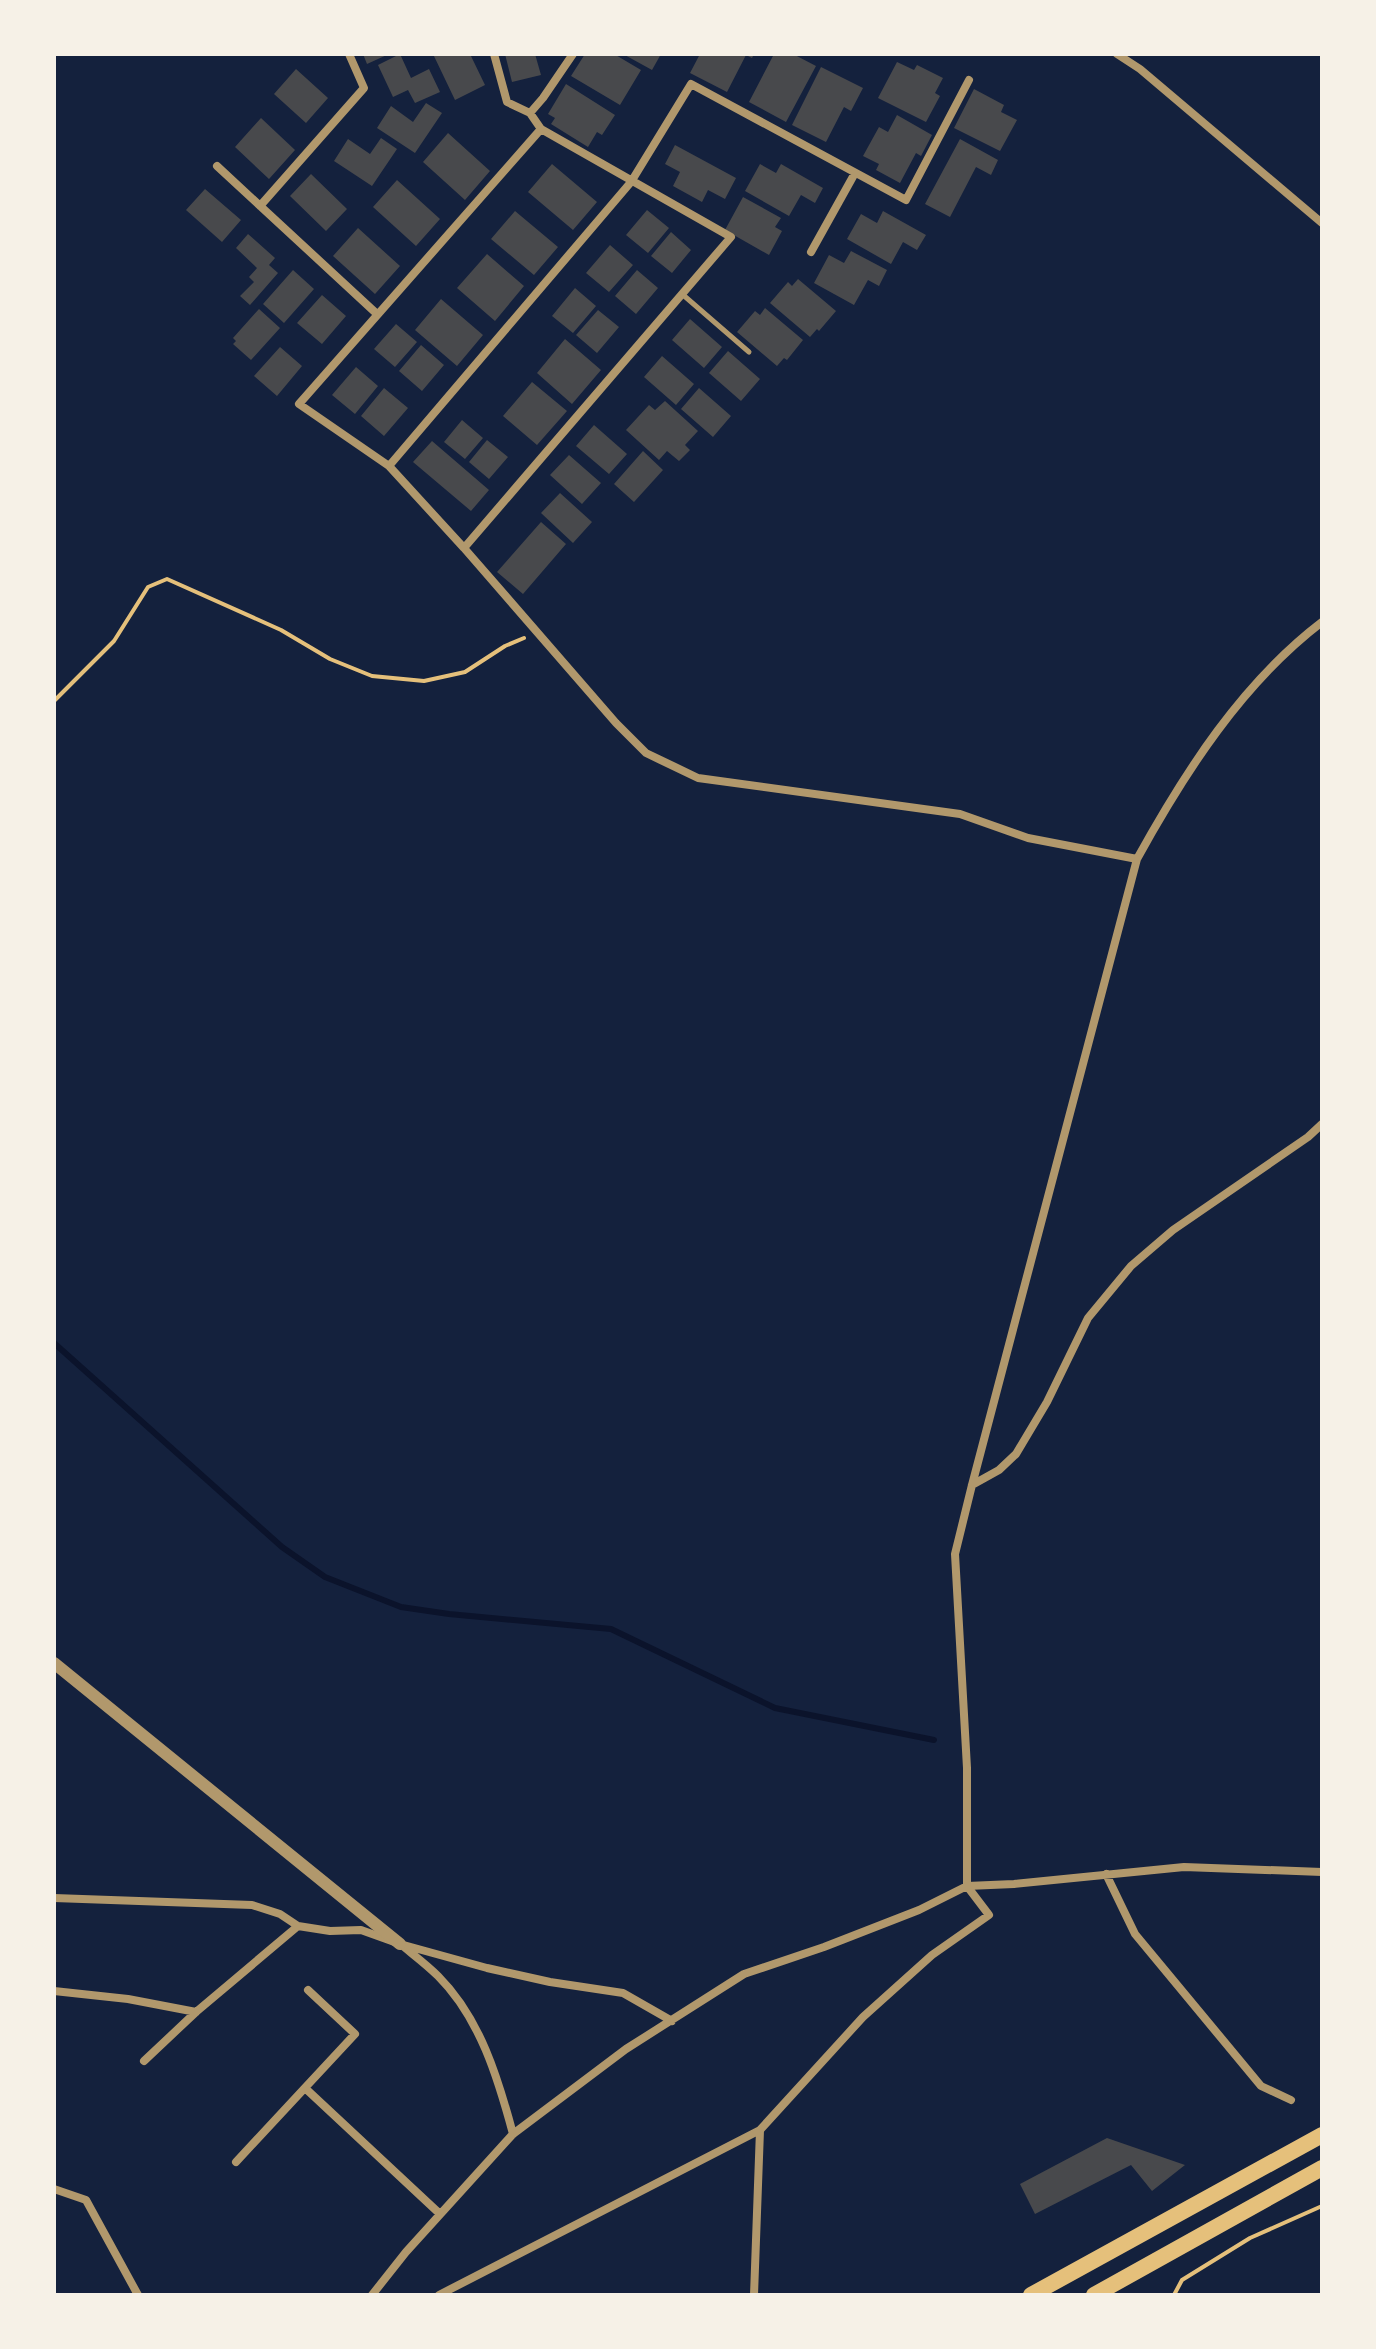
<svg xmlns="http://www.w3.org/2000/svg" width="1376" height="2349" viewBox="0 0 1376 2349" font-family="Poppins,sans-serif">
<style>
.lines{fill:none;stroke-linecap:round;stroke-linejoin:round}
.stream{stroke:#0b132b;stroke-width:6}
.building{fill:#48494c}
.path{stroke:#e5c07b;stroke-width:4}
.service{stroke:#b1986c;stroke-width:5}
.minor{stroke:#b1986c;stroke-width:8}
.tertiary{stroke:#b1986c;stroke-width:12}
.primary{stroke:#e5c07b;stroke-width:16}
</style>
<rect width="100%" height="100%" fill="#14213d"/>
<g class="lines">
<!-- stream -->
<path class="stream" d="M54,1343L282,1547L325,1577L401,1607L449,1614L611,1629L775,1708L934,1740"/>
</g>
<!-- building -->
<path class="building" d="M363,54H389L367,64Z
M400,54L411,78L429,69L440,92L415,103L408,90L393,97L378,65Z
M433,54H470L485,85L455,100Z
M505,54H535L541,75L512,82Z
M585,54H614L641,70L620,105L571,76Z
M623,54H661L652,70Z
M700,54H754L752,58L746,55L727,92L690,73Z
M774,54H793L816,66L786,122L749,102Z
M897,62L914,70L917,65L943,78L935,93L940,96L926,122L878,98Z
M821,67L863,88L851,111L844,107L826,142L792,125Z
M296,69L328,98L306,123L274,94Z
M566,84L615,115L602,135L597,132L588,147L551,124L555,118L548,114Z
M974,89L1004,105L1001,112L1017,120L1000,151L954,128Z
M426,103L442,113L415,153L377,128L391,106L413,122Z
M897,115L932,135L921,156L916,153L900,183L876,170L879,164L863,156L879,127L888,132Z
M261,118L295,150L269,179L235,147Z
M448,133L490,171L465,200L423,162Z
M381,138L397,149L372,186L334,161L348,139L370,154Z
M960,139L998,160L991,175L976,167L950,217L925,204Z
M675,145L736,178L725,199L708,190L702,202L673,186L680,172L665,164Z
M552,164L597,202L573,230L528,192Z
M760,164L776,173L781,164L823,188L815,203L801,195L789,216L745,191Z
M311,174L347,209L326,231L290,196Z
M397,180L440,219L416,246L373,207Z
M205,189L241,220L222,242L186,210Z
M743,197L781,218L775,227L782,231L769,255L725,230Z
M647,210L669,228L648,253L626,235Z
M515,211L558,247L534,275L491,239Z
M883,211L926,235L917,250L903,242L891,264L847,239L861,214L877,223Z
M358,228L400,266L375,294L333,256Z
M671,232L691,250L672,273L651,256Z
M248,234L275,258L269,265L278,273L250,305L240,296L254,282L249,277L257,268L236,248Z
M610,245L633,265L609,292L586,273Z
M851,251L887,270L879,286L868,280L854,305L814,283L829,255L844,263Z
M487,254L524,286L495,321L457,288Z
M293,270L314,289L284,323L263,304Z
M637,270L658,288L636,314L615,296Z
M798,279L836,311L819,331L817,329L810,337L770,303L788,282L792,286Z
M575,288L596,306L573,333L552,316Z
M322,295L346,316L322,344L297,323Z
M441,299L483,335L457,366L415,330Z
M765,308L803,340L787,360L784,358L777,366L737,332L755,311L760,315Z
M259,309L280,328L251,360L233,344L236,341L233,338Z
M598,310L619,327L597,353L576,335Z
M690,319L722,347L704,368L672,340Z
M396,324L417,342L395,367L374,349Z
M565,339L601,370L572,404L537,373Z
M421,345L444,365L422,391L399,371Z
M280,347L302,366L277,396L254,376Z
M728,351L760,379L741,401L709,373Z
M662,356L694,384L676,405L644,377Z
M356,367L378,386L355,414L332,395Z
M532,382L567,411L537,445L503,416Z
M384,388L408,408L384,436L361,416Z
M699,388L731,416L713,437L681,409Z
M665,401L698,431L685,445L690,450L679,461L667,451L659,460L626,430L649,405L655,410Z
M462,420L483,438L465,459L444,442Z
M594,425L627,454L609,474L576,446Z
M487,440L508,457L489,479L469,462Z
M432,441L489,490L471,511L413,462Z
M643,451L663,470L634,502L614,484Z
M569,455L601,483L582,504L550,475Z
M560,493L592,522L573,543L541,513Z
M541,522L566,544L523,594L497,572Z
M1107,2138L1185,2165L1152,2191L1131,2165L1035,2214L1020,2184Z"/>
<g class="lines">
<!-- path -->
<path class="path" d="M54,701L114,641L148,587L167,579L281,630L330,659L372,676L424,681L465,672L505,646L524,638
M1174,2295L1182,2280L1250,2238L1322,2206"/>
<!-- service -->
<path class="service" d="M682,294L749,352"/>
<!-- minor -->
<path class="minor" d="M494,54L507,102L530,113L541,129
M1117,54L1140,69L1322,223
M530,113L543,98L573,54
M217,166L377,314
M260,206L364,88L349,54
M811,252L855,173
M389,466L631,182L691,84L906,200L969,80
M464,548L731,237L541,129L299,404L389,466L464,548L616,723L646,753L698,778L960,814L1028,838L1137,859
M972,1485L999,1470L1016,1454L1047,1402L1088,1318L1131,1266L1173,1230L1308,1137L1322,1124
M1106,1874L1135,1934L1261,2086L1291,2100
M54,1898L252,1905L280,1914L298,1926L330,1931L361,1930L400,1944L487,1968L550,1982L623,1993L672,2021
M404,1947C415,1956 427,1965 438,1976C480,2018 498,2078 513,2134
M54,1991L128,1999L196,2012
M144,2061L196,2012L298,1926
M305,2088L440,2214
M236,2162L355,2034L308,1990
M54,2189L86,2200L138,2295
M372,2295L406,2252L513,2134L626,2049L744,1974L824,1947L919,1910L967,1886L1014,1884L1184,1867L1322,1872
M439,2295L760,2130
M754,2295L760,2130L863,2017L932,1955L989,1915L967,1886V1768L955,1554L972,1485L1137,859C1185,772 1242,683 1322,622"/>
<!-- tertiary -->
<path class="tertiary" d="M54,1663L400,1944"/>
<!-- primary -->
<path class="primary" d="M1031,2295L1322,2135
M1094,2295L1322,2168"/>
</g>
<!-- border -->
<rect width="1376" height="2349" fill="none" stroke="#f6f1e7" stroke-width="112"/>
</svg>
